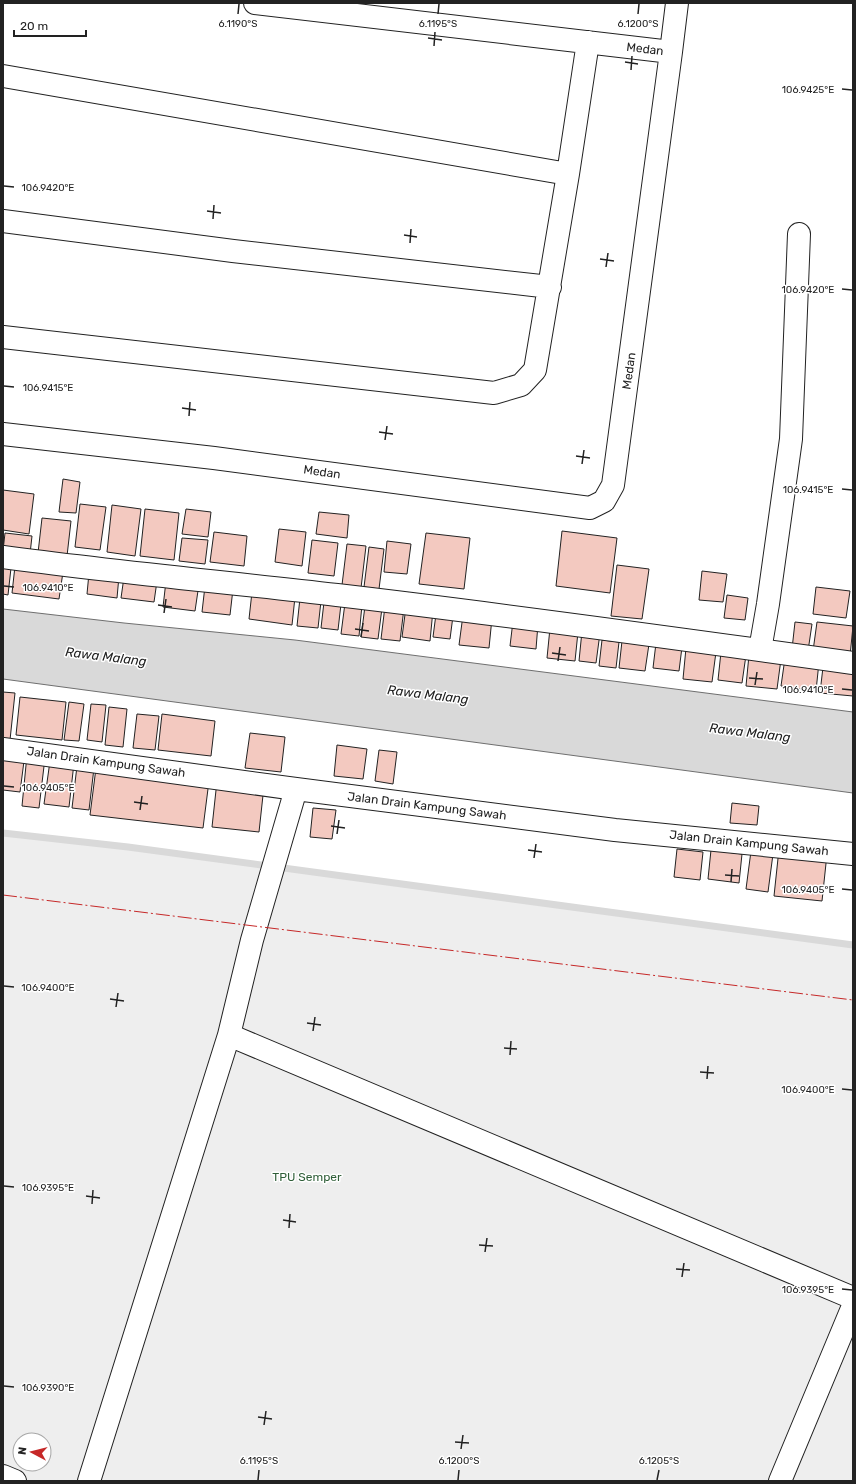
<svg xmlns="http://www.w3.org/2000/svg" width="856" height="1484" viewBox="0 0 856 1484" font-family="Rubik,sans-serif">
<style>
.green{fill:#eee;stroke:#6f6f6f;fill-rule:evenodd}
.water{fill:#d9d9d9;stroke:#6f6f6f}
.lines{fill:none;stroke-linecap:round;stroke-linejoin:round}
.stream{stroke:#d9d9d9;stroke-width:7}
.building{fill:#f3c9c0;stroke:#222}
.minor-casing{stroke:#222;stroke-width:24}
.minor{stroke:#fff;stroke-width:22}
.power{stroke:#c62828;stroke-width:1;stroke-dasharray:14 3 2 3;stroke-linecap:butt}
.ticks{fill:none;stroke:#222;stroke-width:1.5}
.labels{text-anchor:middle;stroke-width:3;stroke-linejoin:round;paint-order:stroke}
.street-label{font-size:12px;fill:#222;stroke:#fff}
.park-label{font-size:12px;fill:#2f5e38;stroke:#fff}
.water-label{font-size:13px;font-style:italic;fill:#222;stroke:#fff}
.ticks-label{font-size:10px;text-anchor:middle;fill:#222;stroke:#fff;stroke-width:3;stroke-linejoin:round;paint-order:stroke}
</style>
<rect width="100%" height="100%" fill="#fff"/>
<!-- green -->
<path class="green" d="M3,833L128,847L853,945V1481H3ZM20,1440H44V1464H20Z"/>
<!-- water -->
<path class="water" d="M3,609L124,623L295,640L853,712V793L3,679Z"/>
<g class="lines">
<!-- stream -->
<path class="stream" d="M3,833L128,847L853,945"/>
</g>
<!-- building -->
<path class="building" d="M63,479L80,482L76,513L59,512Z
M3,490L34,494L29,534L3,530Z
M80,504L106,507L100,550L75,547Z
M112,505L141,509L135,556L107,552Z
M145,509L179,513L174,560L140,556Z
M186,509L211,512L208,537L182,534Z
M319,512L349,515L347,538L316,534Z
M42,518L71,521L67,556L38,553Z
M279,529L306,532L302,566L275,562Z
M562,531L617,538L610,593L556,586Z
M214,532L247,536L244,566L210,562Z
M5,533L32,536L30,554L3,551Z
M426,533L470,538L464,589L419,584Z
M182,538L208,540L205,564L179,561Z
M312,540L338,543L334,576L308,573Z
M387,541L411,544L407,574L384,572Z
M347,544L366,546L361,588L342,585Z
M369,547L384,549L379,589L364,587Z
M617,565L649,569L642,619L611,616Z
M15,566L63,572L59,599L12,593Z
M3,567L11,568L8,595L3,594Z
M702,571L727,574L723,602L699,600Z
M89,573L119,576L117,598L87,594Z
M124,577L157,581L154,602L121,598Z
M166,581L199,584L195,611L163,607Z
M205,586L233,589L230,615L202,612Z
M816,587L850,591L846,618L813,614Z
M252,592L295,597L292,625L249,619Z
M727,595L748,598L745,620L724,618Z
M300,598L321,601L318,628L297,626Z
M324,602L341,604L338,630L321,628Z
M345,603L362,605L359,636L341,634Z
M365,606L382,608L378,639L361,637Z
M385,606L404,608L400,641L381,639Z
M406,607L433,610L430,641L402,637Z
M436,614L453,616L450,639L433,637Z
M463,615L492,618L489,648L459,645Z
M513,621L538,624L536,649L510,646Z
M795,622L812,624L808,651L792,649Z
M817,622L853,626L850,656L813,651Z
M550,628L578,632L575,661L547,658Z
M582,631L600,633L596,663L579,661Z
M602,640L619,642L616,668L599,666Z
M622,641L649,644L645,671L619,668Z
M656,643L682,647L679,671L653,668Z
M686,648L716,652L712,682L683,679Z
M721,652L746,655L742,683L718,680Z
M749,655L781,659L777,689L746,686Z
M785,658L819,662L816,691L781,686Z
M823,667L853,670V696L820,693Z
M3,692L15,693L10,740L3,739Z
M20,697L66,702L62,740L16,735Z
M69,702L84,704L79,741L64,740Z
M91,704L106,705L102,742L87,740Z
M109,707L127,709L123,747L105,745Z
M137,714L159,716L155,750L133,748Z
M162,714L215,721L211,756L158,750Z
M250,733L285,737L281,772L245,768Z
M337,745L367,749L363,779L334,776Z
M379,750L397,752L393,784L375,781Z
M27,755L45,758L39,808L22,806Z
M3,758L24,761L20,792L3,790Z
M50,761L74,763L69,807L44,804Z
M77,766L94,768L89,810L72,808Z
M96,768L209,781L203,828L90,815Z
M217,781L264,786L259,832L212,827Z
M732,803L759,806L757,825L730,823Z
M313,808L336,810L332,839L310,837Z
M677,849L703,852L700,880L674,877Z
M779,849L827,854L822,901L774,896Z
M711,850L742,854L739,883L708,879Z
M751,851L773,854L768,892L746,889Z"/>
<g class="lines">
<!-- minor casing -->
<g class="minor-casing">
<path id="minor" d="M671,52L677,3
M3,76L568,174
M3,221L233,251L550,287
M3,337L494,393L521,385L535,370L568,174L588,42
M3,434L214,458L590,508L604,501L613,485L671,52L255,3
M3,557C114,572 225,582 337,595C509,615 681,639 853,663
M760,650L768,604L791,439L799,234
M3,749L296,789L615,830L853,854
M229,1035L853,1298
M3,1476L15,1481
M89,1481L229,1035L252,940L296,789
M780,1481L853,1306"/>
</g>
<!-- minor -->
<use href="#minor" class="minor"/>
<!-- power -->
<path class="power" d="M3,895L853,1000"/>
</g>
<!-- ticks -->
<path class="ticks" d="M238,14L239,4M438,14L439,4M638,14L639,4M428,38L442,40M434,46L435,32M625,62L638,64M631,70L632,56M842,89L852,90M4,186L14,187M207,211L221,213M213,219L214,205M404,235L417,237M410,243L411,229M600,259L614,261M606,267L608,253M842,289L852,290M4,386L14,387M182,408L196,410M189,416L190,402M379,432L393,434M385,440L387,426M576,456L590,458M582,464L584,450M842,489L852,490M4,586L14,587M158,605L172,607M164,613L166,599M355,629L369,631M361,637L363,623M552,653L566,655M558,661L560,647M749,678L763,679M755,685L757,672M842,689L852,690M4,786L14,787M134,802L148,804M140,810L142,796M331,826L345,828M337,834L339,820M528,850L542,852M534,858L536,844M725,875L739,876M731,882L732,869M842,889L852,890M4,986L14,987M110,999L124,1001M116,1007L118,993M307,1023L321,1025M313,1031L315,1017M504,1048L517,1049M510,1055L511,1041M700,1072L714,1073M707,1079L708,1066M842,1089L852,1090M4,1186L14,1187M86,1196L100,1198M92,1204L93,1190M283,1220L296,1222M289,1228L290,1214M479,1245L493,1246M485,1252L487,1238M676,1269L690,1270M682,1277L684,1263M842,1289L852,1290M4,1386L14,1387M258,1417L272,1419M264,1425L266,1411M455,1442L469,1443M461,1449L463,1435M258,1480L259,1470M458,1480L459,1470M657,1480L659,1470"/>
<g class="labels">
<!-- street labels -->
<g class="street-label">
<text transform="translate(645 49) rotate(7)" y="4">Medan</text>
<text transform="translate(629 371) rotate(-82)" y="4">Medan</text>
<text transform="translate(322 472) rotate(8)" y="4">Medan</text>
<text transform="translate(106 762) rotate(8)" y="4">Jalan Drain Kampung Sawah</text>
<text transform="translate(427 806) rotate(7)" y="4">Jalan Drain Kampung Sawah</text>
<text transform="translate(749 843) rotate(6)" y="4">Jalan Drain Kampung Sawah</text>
</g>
<!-- park labels -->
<g class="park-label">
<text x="307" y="1181">TPU Semper</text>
</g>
<!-- water labels -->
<g class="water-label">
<text transform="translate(106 656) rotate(7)" y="5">Rawa Malang</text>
<text transform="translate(428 694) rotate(7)" y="5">Rawa Malang</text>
<text transform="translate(750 732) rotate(7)" y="5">Rawa Malang</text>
</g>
</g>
<g class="ticks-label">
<text x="238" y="27">6.1190°S</text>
<text x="438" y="27">6.1195°S</text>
<text x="638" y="27">6.1200°S</text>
<text x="808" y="93">106.9425°E</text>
<text x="48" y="191">106.9420°E</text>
<text x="808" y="293">106.9420°E</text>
<text x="48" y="391">106.9415°E</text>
<text x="808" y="493">106.9415°E</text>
<text x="48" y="591">106.9410°E</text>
<text x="808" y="693">106.9410°E</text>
<text x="48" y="791">106.9405°E</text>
<text x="808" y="893">106.9405°E</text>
<text x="48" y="991">106.9400°E</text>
<text x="808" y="1093">106.9400°E</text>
<text x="48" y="1191">106.9395°E</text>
<text x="808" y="1293">106.9395°E</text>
<text x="48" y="1391">106.9390°E</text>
<text x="259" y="1464">6.1195°S</text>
<text x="459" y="1464">6.1200°S</text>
<text x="659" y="1464">6.1205°S</text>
</g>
<!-- border -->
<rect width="856" height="1484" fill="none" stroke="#222222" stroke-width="8"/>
<!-- north arrow -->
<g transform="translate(32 1452) rotate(277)"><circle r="19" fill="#ffffff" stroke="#a7a7a7"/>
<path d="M0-3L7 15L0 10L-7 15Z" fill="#c62828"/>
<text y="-6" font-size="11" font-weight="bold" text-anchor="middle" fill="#222222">N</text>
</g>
<!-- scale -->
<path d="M14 30v6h72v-6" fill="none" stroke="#222222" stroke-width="2"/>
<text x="20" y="30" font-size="12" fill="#222222" stroke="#ffffff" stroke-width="3" paint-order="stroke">20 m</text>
</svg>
